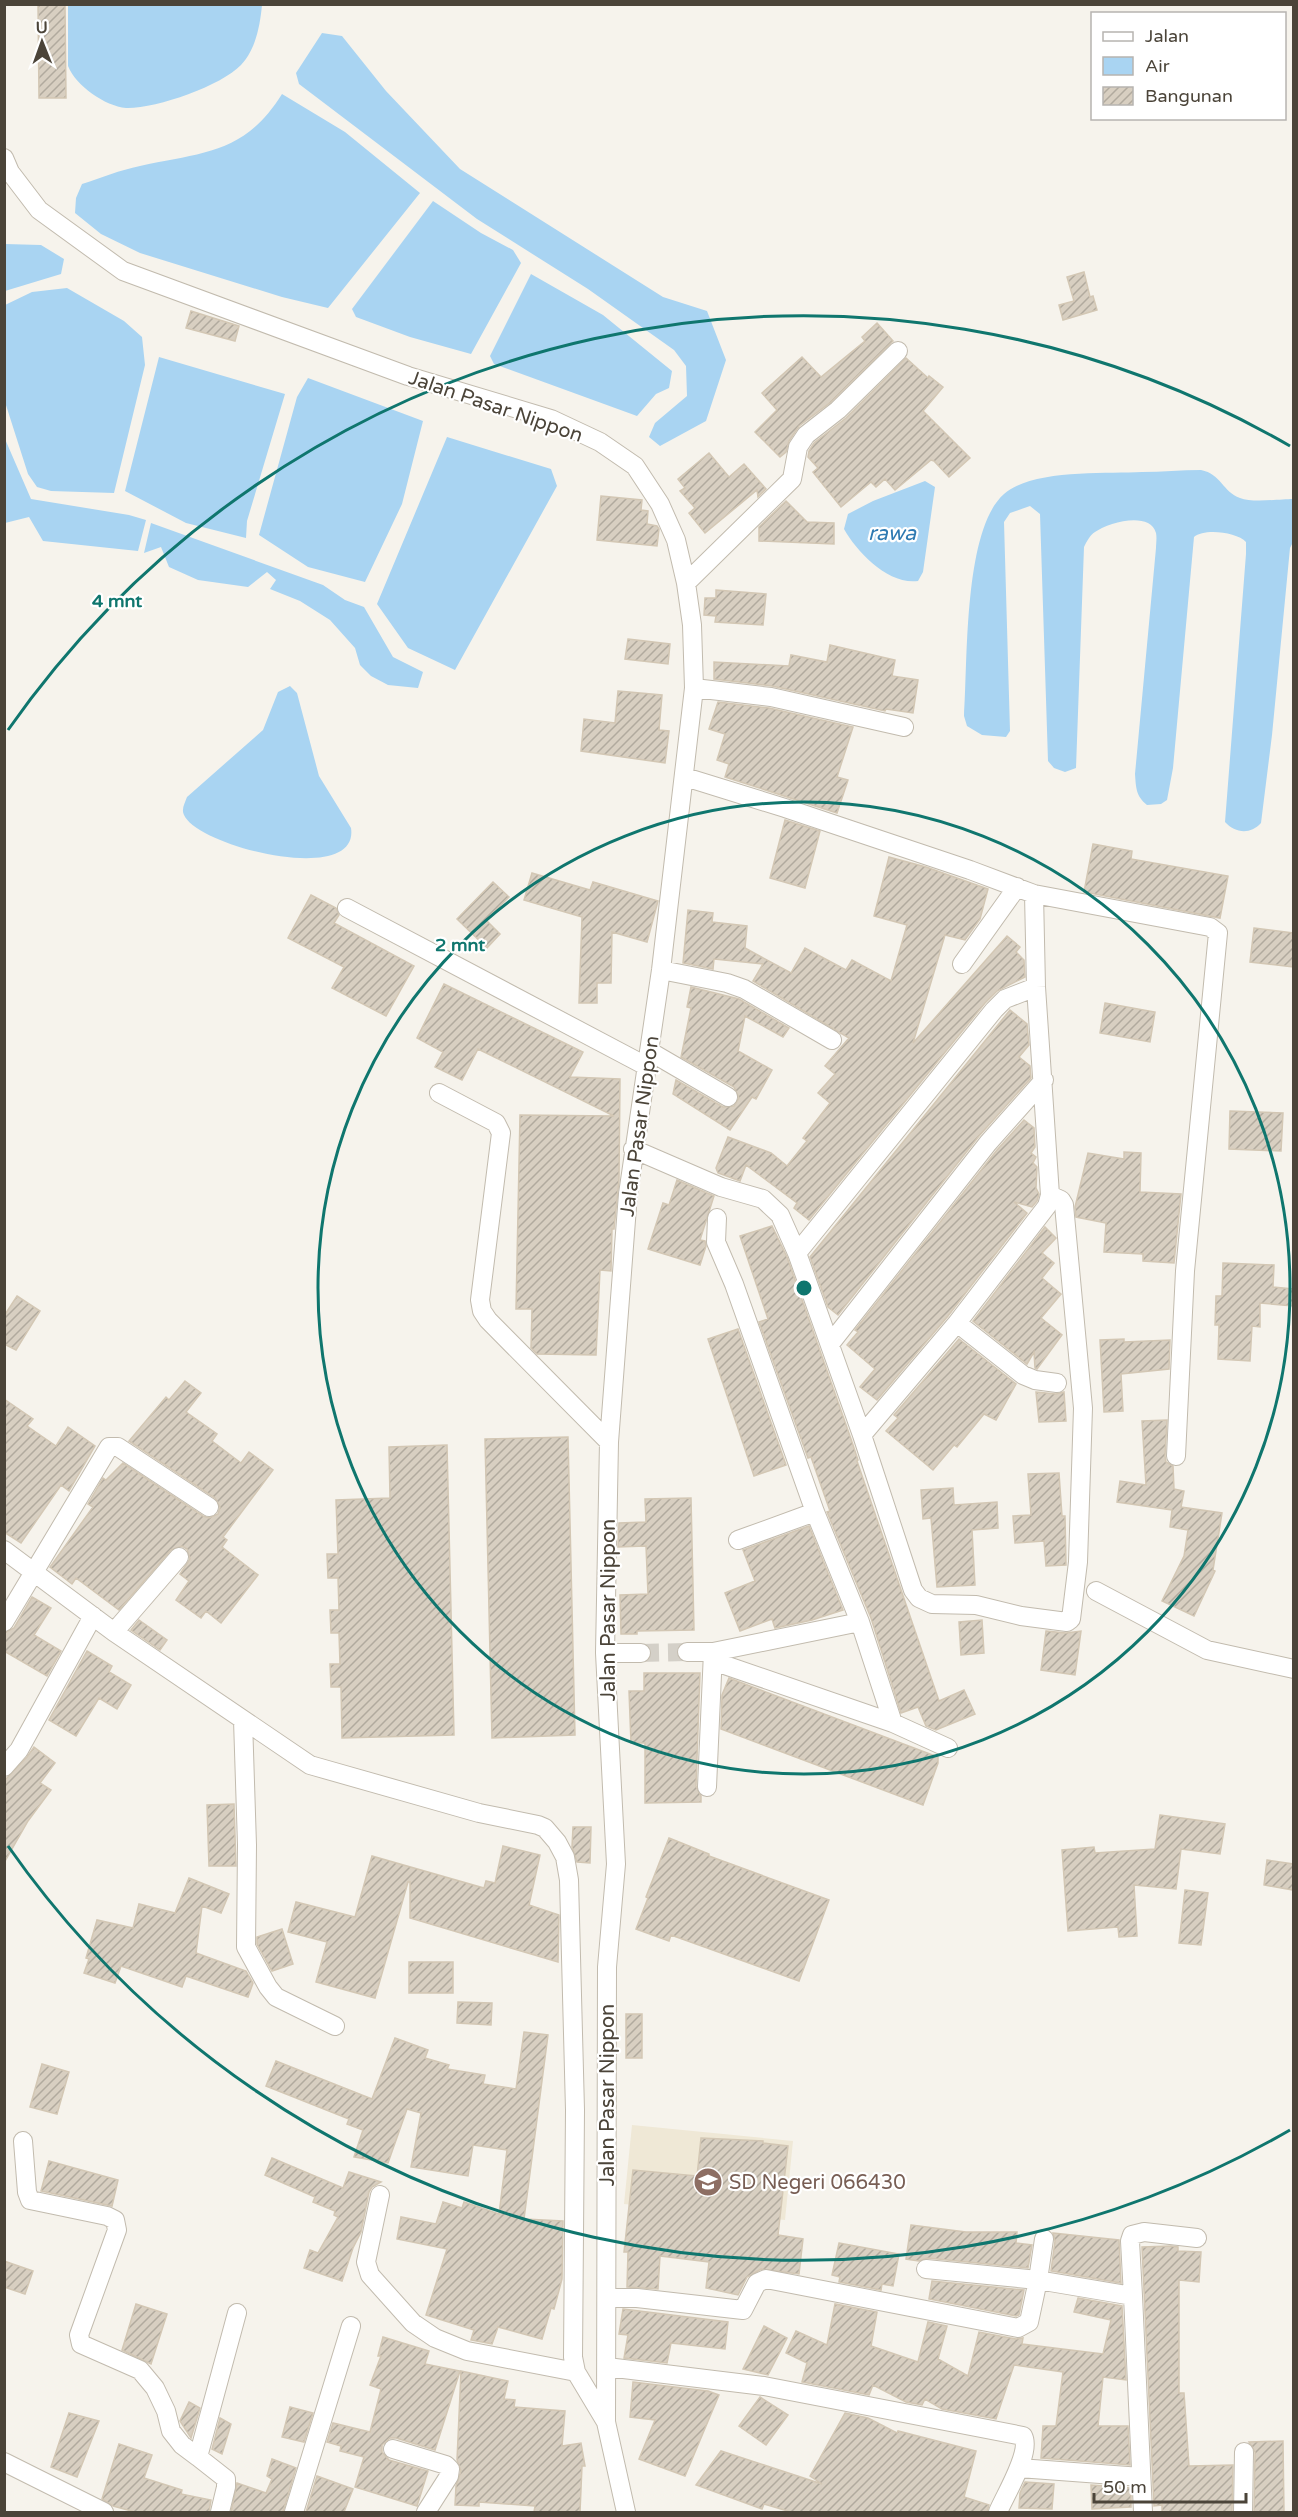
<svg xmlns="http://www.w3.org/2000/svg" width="1298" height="2517" viewBox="0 0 1298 2517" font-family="'Varela Round',sans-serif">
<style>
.education{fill:#efe8d6}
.water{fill:#a9d4f2}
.building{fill:url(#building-hatch);stroke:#d3c7b4;stroke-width:1.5}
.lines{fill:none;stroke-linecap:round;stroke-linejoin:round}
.minor-tunnel{stroke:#d4d0c8;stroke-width:18;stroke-dasharray:18 9;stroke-linecap:butt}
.minor-casing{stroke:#c2bbae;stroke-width:20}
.minor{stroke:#fff;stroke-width:18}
.ring{fill:none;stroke:#0f766e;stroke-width:3}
.labels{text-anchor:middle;stroke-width:4.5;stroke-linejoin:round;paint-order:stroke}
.street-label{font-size:20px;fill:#4b4439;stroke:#fff}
.education-label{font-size:20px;fill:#785e54;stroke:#fff;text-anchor:start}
.water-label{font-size:21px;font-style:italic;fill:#2e7ab2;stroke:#fff}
.centre{fill:#0f766e;stroke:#fff;stroke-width:3}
.ring-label{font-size:18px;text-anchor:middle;font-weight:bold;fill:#0f766e;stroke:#fff;stroke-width:4.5;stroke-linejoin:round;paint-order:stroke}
</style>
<defs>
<pattern id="building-hatch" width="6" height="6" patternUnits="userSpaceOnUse" patternTransform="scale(1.5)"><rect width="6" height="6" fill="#d8cfc1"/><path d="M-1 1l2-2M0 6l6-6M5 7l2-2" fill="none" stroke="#b1aa9e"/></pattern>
</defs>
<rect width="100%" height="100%" fill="#f6f3ec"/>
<!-- education -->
<path class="education" d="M632,2125L793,2141L785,2220L624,2204Z"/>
<!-- water -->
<path class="water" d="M68,5V4L262,5C260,25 256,49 241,65C221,86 155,109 126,108C105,106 76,86 68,66Z
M322,33L342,36L386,91L460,169L663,297L707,311L726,360L706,421L660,446L649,437L655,423L687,396L686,366L674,350L588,289L477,219L299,84L296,73Z
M282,94L345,132L420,193L328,308L282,297L140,253L101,234L75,213L76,198L82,184C101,178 120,170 140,166C202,152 244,155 282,94Z
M433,201L481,233L513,250L521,263L471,354L410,337L356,317L352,309Z
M5,244L41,245L64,259L61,274L5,291Z
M531,274L603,315L672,371L669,388L656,394L637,416L494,364L490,356Z
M67,288L124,321L142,337L145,365L114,493L51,491L37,487L28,474L5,402V305L32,292Z
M159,357L285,394L247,521L246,538L186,523L125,491Z
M308,378L423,421L402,504L365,582L308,567L259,535L297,397Z
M447,437L551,469L557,486L455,670L408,648L377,604Z
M5,439L31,499L129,515L146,520L138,551L43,541L29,517L5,523Z
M1201,470C1221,474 1223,492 1240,498C1252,503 1280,499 1293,499V542L1290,548L1272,735L1261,823C1250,835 1235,833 1225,822L1246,554V542C1237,532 1204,528 1194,537L1173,768L1167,800L1161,804L1147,805C1136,796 1136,788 1135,774L1156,548C1156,544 1157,538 1156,533C1150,511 1109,522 1095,532C1090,535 1087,541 1084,547L1076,768L1065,772L1054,768L1048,761L1040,514L1030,506L1010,513L1004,522L1010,731L1006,737L982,735L967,726L964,716C968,663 963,530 1004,494C1032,469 1105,474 1142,472C1162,472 1181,470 1201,470Z
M925,481L935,487L923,572L918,581C888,585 857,552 844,529L848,514L873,501Z
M151,523L323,585L345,600L364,607L393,657L423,672L418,688L388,685L371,676L360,665L355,648L330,620L300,601L270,589L276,580L267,572L248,587L198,580L169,567L161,547L144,553Z
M290,686L297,693L319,776L351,828C360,887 198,847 184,815C181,809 185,803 187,797L263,730L278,692Z"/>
<!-- building -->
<path class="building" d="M38,4H65L66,98H39Z
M1084,272L1090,297L1093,296L1097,310L1063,320L1059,305L1074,301L1067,277Z
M191,311L239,326L235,341L186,328Z
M877,323L893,341L831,402L799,426L789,441L786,452L780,457L755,432L777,410L762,393L802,357L821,377L865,341L862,337Z
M906,358L928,378L929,376L943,387L923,411L970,458L949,477L934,461L931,460L895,490L885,479L876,487L871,482L841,507L813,472L818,468L808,457L809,451L814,443L846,418Z
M709,453L729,477L744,464L766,489L758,497L757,490L705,533L689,513L695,508L680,491L685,488L678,479Z
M601,496L642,500L641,510L648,511L647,524L657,526L659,529L657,546L597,540Z
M786,501L807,522L834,523V544L759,541V527Z
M716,590L766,594L763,625L715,622L716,616L704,615L705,598H716Z
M628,639L670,644L668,664L625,659Z
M830,645L895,660L892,676L918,680L913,713L886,709L885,711L772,686L714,679V662L789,666L791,655L827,662Z
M618,691L662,695L659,730L669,731L665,763L581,751L584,719L615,723Z
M718,702L769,708L853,727L837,777L848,780L837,813L725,777L729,764L717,760L725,734L709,729Z
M785,820L820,831L805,888L770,878Z
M1093,844L1132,851L1131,859L1228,876L1220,918L1084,892Z
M889,857L926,867L988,889L980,919L965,940L945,935L913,1043L1007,936L1020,947L1016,952L1024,960L1025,977L997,991L985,1003L809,1220L794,1208L797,1203L746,1165L740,1181L718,1173L716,1168L728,1137L771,1153L787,1166L807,1141L803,1138L830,1103L818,1093L835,1074L825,1066L849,1038L753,981L763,964L714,959L713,969L683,963L688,910L713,913L712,922L747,926L745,948L791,973L805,948L846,970L852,960L891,981L907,925L874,916Z
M532,873L590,890L593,882L658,901L647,942L612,932L611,983H597V1003H579L582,917L524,900Z
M493,882L509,897L486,920L500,934L487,948L457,919Z
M311,895L336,908L339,915L334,923L414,966L386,1016L332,988L344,967L288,938Z
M1254,928L1293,933V967L1250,962Z
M444,984L583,1052L570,1077L620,1079L619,1180L614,1229H612L611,1271L600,1270L596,1355L537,1354L531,1348L532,1309H516L520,1115L614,1116L478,1049L462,1080L435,1067L443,1052L417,1038Z
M691,987L739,999L789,1028L783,1037L745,1016L738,1051L772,1070L756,1099L752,1097L730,1130L673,1094L676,1080L723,1107L734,1106L739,1098L734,1087L681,1057L691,1008L687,1007Z
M1105,1003L1155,1012L1150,1042L1100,1033Z
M1010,1010L1027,1024L1029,1045L1019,1057L1030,1066L1031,1078L979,1136L838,1315L828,1307L810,1257Z
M1230,1111L1283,1113L1281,1151L1229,1149Z
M1024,1120L1034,1128L1035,1147L1031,1153L1036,1157L1033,1163L1037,1167L1036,1188L1039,1194L1037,1201L1032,1207L1014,1202L1027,1213L948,1316L877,1400L860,1387L875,1369L847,1345L858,1332L855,1330L997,1150Z
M1124,1152L1141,1153L1140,1192L1181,1194L1174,1263L1143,1261V1254L1104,1252L1106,1223L1076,1217L1075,1207L1088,1153L1124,1159Z
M677,1180L714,1196L700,1240L705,1241L706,1246L700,1265L648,1249L663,1203L669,1205Z
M772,1226L787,1257L851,1439L858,1460L857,1461L939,1701L964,1690L975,1714L936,1730L926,1726L918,1707L901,1713L871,1618L827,1512L830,1511L811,1457L808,1458L759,1322L768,1319L740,1236Z
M1045,1227L1056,1238L1042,1253L1054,1263L1042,1278L1061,1294L1041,1318L1062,1335L1037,1369L1035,1368L1034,1352L1027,1364L973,1321Z
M1223,1263L1274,1265L1273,1287L1293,1289V1306L1260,1303V1327L1252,1326L1250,1361L1218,1359L1219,1325H1215L1216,1296H1222Z
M17,1296L40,1311L16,1350L4,1344V1316Z
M738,1329L786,1465L754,1476L708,1339Z
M959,1339L1016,1384L996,1420L984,1414L957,1447L954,1445L933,1470L886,1431L898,1418L894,1415Z
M1124,1339V1342L1170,1340L1169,1369L1121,1374L1123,1411L1104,1412L1100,1340Z
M185,1381L201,1393L186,1412L217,1434L212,1441L241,1463L249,1452L273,1470L223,1537L227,1540L222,1547L258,1575L221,1623L206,1611L201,1618L176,1600L189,1581L180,1574L190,1559L187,1549L182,1546L171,1550L119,1610L76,1578L72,1584L50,1567L93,1507L88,1504L103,1478L106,1480L123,1463L203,1516L209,1518L218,1514L220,1507L215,1498L129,1441L166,1397L169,1400Z
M1036,1392L1056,1394L1064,1392L1066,1421L1039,1422Z
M4,1399L33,1419L27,1426L56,1446L68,1427L95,1446L69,1491L61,1485L21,1543L4,1532Z
M1167,1420L1165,1456L1166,1462L1173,1466L1174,1489L1184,1491L1181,1507L1222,1513L1213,1570L1215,1571L1194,1616L1162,1601L1184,1556L1188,1530L1170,1527L1172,1510L1117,1502L1120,1481L1146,1485L1142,1421Z
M568,1437L575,1735L492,1738L485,1439Z
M447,1445L454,1735L342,1738L341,1687H331L330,1664H340L339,1633H331L330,1610H339L338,1578H328L327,1554H338L336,1500L390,1498L389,1447Z
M1059,1473L1062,1516H1065L1066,1565L1046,1566L1044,1541L1015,1543L1013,1516L1031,1515L1028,1474Z
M953,1488L954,1505L997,1502L998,1528L972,1530L975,1585L937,1587L931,1518L923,1519L921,1490Z
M691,1498L694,1630L637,1631V1634H621L620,1595L648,1594L646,1546L618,1547L619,1523L646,1522L645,1499Z
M809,1526L843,1610L812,1620L775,1628L772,1619L740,1631L725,1593L755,1581L743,1550Z
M32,1597L51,1608L34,1635L61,1651L47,1676L4,1651V1633L14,1628Z
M139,1620L167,1640L160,1650L131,1630Z
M982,1620L984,1653L961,1655L959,1622Z
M1046,1631L1066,1633L1081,1631L1075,1675L1041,1670Z
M87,1651L112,1666L109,1672L131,1685L117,1709L99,1698L76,1736L49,1720Z
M644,1673H700L696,1786L701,1796V1802L645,1803V1743H631L629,1691H644Z
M729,1678L938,1757V1763L923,1805L721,1729L722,1695Z
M34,1747L55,1763L40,1783L51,1790L28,1821L4,1863V1781L27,1757Z
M234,1804L236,1866H209L207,1805Z
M1160,1815L1225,1824L1220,1854L1181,1849L1176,1889L1134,1885L1137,1936L1119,1937L1118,1927L1068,1931L1062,1850L1094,1847L1095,1853L1155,1849Z
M573,1827H591L590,1863L577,1862L572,1847Z
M669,1838L709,1854V1856L829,1900L799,1981L671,1935L669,1941L636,1929L648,1898L646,1897Z
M503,1846L540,1855L529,1905L559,1915L558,1962L410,1918V1882H408L375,1998L316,1982L327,1942L288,1932L296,1902L355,1917L372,1856L484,1888L486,1881L495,1883Z
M1267,1860L1293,1864V1890L1264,1885Z
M189,1878L229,1894L221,1913L202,1906L196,1953L246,1971L253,1983L248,1997L186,1976L182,1987L121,1966L115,1983L84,1973L89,1959L86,1958L97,1920L133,1928L139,1904L175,1913Z
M1185,1890L1208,1893L1201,1945L1179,1943Z
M282,1929L293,1964L272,1971L257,1944V1937Z
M409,1962H453V1993H409Z
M458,2002L492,2003L491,2025L457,2023Z
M626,2014H642V2058H626Z
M524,2032L548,2035L524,2219L563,2221L562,2279L554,2309L551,2308L542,2339L498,2327L492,2344L471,2340L474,2330L426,2315L447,2249L397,2239L401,2217L436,2224L443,2202L462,2208L464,2202L499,2214L507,2150L473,2145L468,2176L411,2167L421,2113L407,2109L388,2163L354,2157L363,2130L347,2124L349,2119L266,2086L276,2061L372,2099L395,2038L428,2050L425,2058L449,2065L447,2069L485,2075L483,2084L516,2089Z
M42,2064L69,2072L57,2114L30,2107Z
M701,2138L763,2141V2143L788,2146L778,2235L803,2239L799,2274L761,2269L747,2277L738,2295L706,2288L709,2262L660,2256L658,2289L627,2287L628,2252H624L633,2170L697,2176Z
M272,2158L343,2188L349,2172L381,2182L372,2187L369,2192L361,2232L353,2248L342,2281L304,2268L310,2250L318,2253L338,2217L334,2215L335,2211L313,2202L315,2197L265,2175Z
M49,2161L118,2180L112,2206L41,2191Z
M911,2225L966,2232H1017L1016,2243L1032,2245L1028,2268L927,2258L919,2261L906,2259Z
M1053,2233L1119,2240L1121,2283L1051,2271L1055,2241Z
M839,2243L899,2254L893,2286L882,2284L881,2290L839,2282L840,2277L832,2275Z
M1171,2246L1178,2247V2251L1201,2252L1199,2282L1179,2280V2393H1184L1189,2466L1233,2465L1232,2512H1162V2505L1154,2506L1142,2247Z
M4,2261L33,2271L25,2294L4,2287Z
M932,2281L1024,2290L1019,2315L1016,2316L929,2299Z
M1078,2298L1122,2306L1126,2380L1103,2377L1098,2426H1128L1130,2465L1041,2458L1043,2426H1056L1063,2372L1014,2365L996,2419L942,2409L925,2399L922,2405L906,2402L873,2385L869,2395L802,2382L807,2363L786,2353L796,2331L827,2345L835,2304L877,2312L871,2346L918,2362L928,2322L947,2326L938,2359L968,2376L979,2332L1016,2339L1023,2338L1022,2344L1103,2354L1111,2320L1074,2312Z
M136,2304L167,2314L151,2364L122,2350Z
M623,2309L728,2322L725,2349L671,2343L667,2363L624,2358L628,2335L619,2334Z
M764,2326L787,2338L768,2375L743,2369Z
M383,2337L429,2351L425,2364L460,2371L435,2450L396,2438H390L382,2445V2452L389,2460L428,2471L417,2506L355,2487L364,2457L340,2451L341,2446L327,2442L333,2423L370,2432L381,2389L370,2385L381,2356H378Z
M461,2371L508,2381L504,2399L515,2400L514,2407L565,2411L562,2446L581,2443L585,2466H582L580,2512H534L535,2506L479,2502V2506L455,2505L456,2486L461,2471L457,2460Z
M633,2382L708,2391L719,2395L685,2476L639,2459L655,2420L630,2417Z
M760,2397L788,2415L766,2445L739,2426Z
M189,2402L200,2408L191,2438L180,2421Z
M290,2407L313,2413L304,2442L282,2437Z
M69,2413L99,2421L77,2477L51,2467Z
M845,2413L868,2418L897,2433L898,2431L976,2451L964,2497L989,2505L987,2512H791L764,2504L762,2509L696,2485L721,2451L822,2484L810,2476Z
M220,2418L231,2424L222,2454L212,2449Z
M1283,2441L1284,2512H1254L1255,2452L1249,2442Z
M119,2444L152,2455L144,2478L182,2490L181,2494L211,2500L209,2512H135L113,2506L102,2499Z
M272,2459L296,2468L283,2512H231L237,2483L266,2493L272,2479L267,2476Z
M317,2476L353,2489L344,2512H306Z
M1025,2482L1054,2484L1052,2509L1019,2508L1020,2493Z
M1091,2485L1131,2488V2507L1092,2509Z"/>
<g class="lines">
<!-- minor-tunnel -->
<path class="minor-tunnel" d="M641,1653L687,1652"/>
<!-- minor casing -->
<g class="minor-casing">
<path id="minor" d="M4,158L10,172L39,210L123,271L408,376L551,419L600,442L635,466L660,504L676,540L686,583L692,625L694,688L661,970L628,1194L609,1442L605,1653L616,1864L607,1967L606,2422L626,2512
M686,583L792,479L798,447L806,435L838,410L898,351
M694,688L771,697L904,727
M685,777L785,808L970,870L1034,894L1210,927L1218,933L1185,1271L1176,1456
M347,908L646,1066
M962,964L1017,887
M661,970L727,983L744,989L832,1040
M649,1051L728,1097
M439,1093L496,1123L501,1133L480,1300L482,1311L488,1320L609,1442
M633,1149L721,1187L763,1199L780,1215L797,1253L862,1435L913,1590L919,1598L932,1604L976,1605L1021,1616L1067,1622L1071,1619L1078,1562L1083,1408L1064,1205L1061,1200L1050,1195
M797,1253L994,1010L1005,999L1036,987
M957,1323L1023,1375L1035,1380L1057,1383
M830,1344L988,1143L1044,1080
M862,1435L957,1323L1047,1206L1050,1195L1036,987L1034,894
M738,1540L815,1512
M4,1550L114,1632L310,1765L479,1813L538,1825L545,1828L557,1842L565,1857L569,1880L575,2110L573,2357L576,2372L606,2422
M1096,1591L1207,1650L1294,1669
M4,1622L109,1447H118L209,1507
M860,1622L893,1723
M114,1632L179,1557
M687,1652H713L860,1622L815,1512L734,1284L716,1242L717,1218
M605,1653H641
M713,1661L893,1723L948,1748
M243,1720L247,1845L246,1947L268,1987L276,1997L335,2026
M4,1767L19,1750L93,1616
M707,1787L713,1652
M23,2141L27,2192L30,2200L107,2216L115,2220L117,2230L79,2335L81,2344L140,2370L155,2388L166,2411L171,2431L182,2445L198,2457
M380,2195L366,2262L370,2275L413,2323L435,2338L467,2351L576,2372
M926,2269L1038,2280L1044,2239
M1133,2296L1130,2241L1132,2235L1144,2232L1197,2238
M607,2298H637L743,2310L757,2283L766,2279L1018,2328L1029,2322L1038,2280L1133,2296L1143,2512
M607,2367L764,2386L1023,2436C1032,2452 1005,2495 998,2512
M393,2449L446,2465L450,2469L449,2476L426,2512
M4,2462L104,2512
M1019,2468L1141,2477
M220,2512L226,2487V2479L198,2457L237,2313
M294,2512L351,2326
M1243,2512L1244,2452"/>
</g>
<!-- minor -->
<use href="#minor" class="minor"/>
</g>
<!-- distance rings -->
<g class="ring">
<circle cx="804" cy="1288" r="486"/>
<path d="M1290 2130A972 972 0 0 1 8 1846M8 730A972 972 0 0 1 1290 446"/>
</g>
<!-- icons -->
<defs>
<g id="school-disc" transform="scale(1.5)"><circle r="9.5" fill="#8d6e63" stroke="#fff"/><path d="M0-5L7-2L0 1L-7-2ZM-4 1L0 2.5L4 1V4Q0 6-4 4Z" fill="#fff"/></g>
</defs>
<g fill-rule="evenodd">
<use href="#school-disc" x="708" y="2182"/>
</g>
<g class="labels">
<!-- street labels -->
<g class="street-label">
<text transform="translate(496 406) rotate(19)" y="7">Jalan Pasar Nippon</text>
<text transform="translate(639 1126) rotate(-82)" y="7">Jalan Pasar Nippon</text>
<text transform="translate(608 1610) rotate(-90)" y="7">Jalan Pasar Nippon</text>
<text transform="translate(607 2095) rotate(-90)" y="7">Jalan Pasar Nippon</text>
</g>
<!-- education labels -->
<g class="education-label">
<text x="729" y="2189">SD Negeri 066430</text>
</g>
<!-- water labels -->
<g class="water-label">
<text x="892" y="540">rawa</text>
</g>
</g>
<circle cx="804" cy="1288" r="9" class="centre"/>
<g class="ring-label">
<text x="117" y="607">4 mnt</text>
<text x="460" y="951">2 mnt</text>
</g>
<!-- border -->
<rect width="1298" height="2517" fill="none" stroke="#4b4439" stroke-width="12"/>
<!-- legend -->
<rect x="1091" y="12" width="195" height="108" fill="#ffffff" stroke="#b7b4b0" stroke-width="1.5"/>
<rect x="1103" y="32" width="30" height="9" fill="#ffffff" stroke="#b7b4b0" stroke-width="1.5"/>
<text x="1145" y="42" font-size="18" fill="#4b4439">Jalan</text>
<rect x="1103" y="57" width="30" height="18" fill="#a9d4f2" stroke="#b7b4b0" stroke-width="1.5"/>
<text x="1145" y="72" font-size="18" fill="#4b4439">Air</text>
<rect x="1103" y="87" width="30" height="18" fill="url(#building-hatch)" stroke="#b7b4b0" stroke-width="1.5"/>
<text x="1145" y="102" font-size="18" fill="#4b4439">Bangunan</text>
<!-- north arrow -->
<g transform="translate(42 42) rotate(359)" stroke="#ffffff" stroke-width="4.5" paint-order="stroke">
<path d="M0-4.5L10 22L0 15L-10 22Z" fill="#4b4439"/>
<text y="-9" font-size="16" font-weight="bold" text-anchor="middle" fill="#4b4439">U</text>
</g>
<!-- scale -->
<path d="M1094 2493v9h152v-9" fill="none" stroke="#4b4439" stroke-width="3"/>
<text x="1103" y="2493" font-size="18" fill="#4b4439" stroke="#ffffff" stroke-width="4.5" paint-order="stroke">50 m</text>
</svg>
